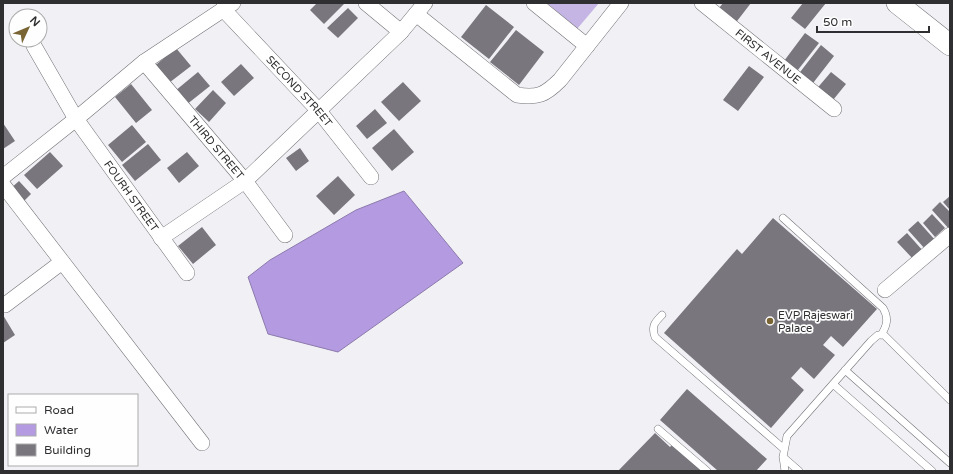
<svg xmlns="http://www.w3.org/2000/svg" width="953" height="474" viewBox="0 0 953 474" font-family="'Varela Round',sans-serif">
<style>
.green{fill:#c5b5e4}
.water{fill:#b49ae1;stroke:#8c7aac}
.building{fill:#79777d}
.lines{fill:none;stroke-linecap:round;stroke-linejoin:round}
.lane-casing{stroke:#727075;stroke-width:8}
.street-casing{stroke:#727075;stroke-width:16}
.secondary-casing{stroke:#727075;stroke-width:22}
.lane{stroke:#fff;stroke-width:7}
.street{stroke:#fff;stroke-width:15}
.secondary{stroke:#fff;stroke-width:21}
.poi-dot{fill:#796434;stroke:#fefeff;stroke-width:1.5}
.labels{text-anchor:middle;stroke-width:3.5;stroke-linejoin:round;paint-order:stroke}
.street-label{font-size:11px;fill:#2f2e30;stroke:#fefeff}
.poi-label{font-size:11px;fill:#2f2e30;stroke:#fefeff;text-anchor:start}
</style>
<rect width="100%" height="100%" fill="#f1f0f5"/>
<!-- green -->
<path class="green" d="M547,3H599L577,29Z"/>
<!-- water -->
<path class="water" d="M404,191L463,263L338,352L268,334L248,277L270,260L356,210Z"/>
<!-- building -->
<path class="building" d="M317,3H343L344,4L324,24L310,10Z
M723,3H751L734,25L716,12Z
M803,3H826L805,29L791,18Z
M486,5L514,27L489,59L461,37Z
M348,8L358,18L338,38L327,28Z
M516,30L544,52L519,85L490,62Z
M805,33L819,43L794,75L781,65Z
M821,45L834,56L810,87L797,76Z
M176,48L191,66L165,86L151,69Z
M241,64L254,78L234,96L221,82Z
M749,66L764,77L738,111L723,100Z
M198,72L210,86L186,105L175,91Z
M831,72L846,84L829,105L814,92Z
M403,82L421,101L399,121L381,102Z
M131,84L152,110L136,123L115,97Z
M213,90L226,103L209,122L195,109Z
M375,109L387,123L367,139L356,126Z
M3,123L15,141L3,149Z
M132,125L146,142L122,162L108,145Z
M394,129L414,152L392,171L372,148Z
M148,144L161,160L135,181L122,165Z
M300,148L309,161L296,171L286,158Z
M50,152L63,166L37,189L24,175Z
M187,152L199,166L179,183L167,168Z
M338,176L355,195L334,215L316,196Z
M19,181L31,194L23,202L10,189Z
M950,196V210L943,202Z
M940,202L950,212V230L932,210Z
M932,214L945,228L935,237L923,223Z
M773,218L877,309L843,347L831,336L823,345L835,355L814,379L801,367L791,378L804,390L771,428L664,333L737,249L742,254Z
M918,221L936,241L926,250L908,230Z
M202,227L216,245L193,264L178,246Z
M907,233L924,252L914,260L897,242Z
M3,315L15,335L3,343Z
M687,389L767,459L756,471H718L660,420Z
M655,433L670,447L672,445L703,471H618Z"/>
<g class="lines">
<!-- lane casing -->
<g class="lane-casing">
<path id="lane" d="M783,218L883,308C889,318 887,326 881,335
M662,315C655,322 651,326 655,337L784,449
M845,370L950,463
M833,384L932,471
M658,429L707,471
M783,457L799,471
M785,471L783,457L787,436L871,341L878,335H884L950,400"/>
</g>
<!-- street casing -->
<g class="street-casing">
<g id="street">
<path d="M366,3L401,32"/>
<path d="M534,3L587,46"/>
<path id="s1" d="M702,3L834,109"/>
<path id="s2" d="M223,9L319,111L371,177"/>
<path d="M416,14L517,95C538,98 545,95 560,80L621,3"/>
<path d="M34,46L76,119L144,62L233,3"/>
<path id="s3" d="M144,62L245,181L285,235"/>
<path id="s4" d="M3,177L76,119L187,273"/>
<path d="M3,185L202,443"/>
<path d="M161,238L245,181L401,32L425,3"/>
<path d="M885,290L950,235"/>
<path d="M5,305L62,262"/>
</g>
</g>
<!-- secondary casing -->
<g class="secondary-casing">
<path id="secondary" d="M897,3L950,45"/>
</g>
<!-- lane -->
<use href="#lane" class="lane"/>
<!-- street -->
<use href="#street" class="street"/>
<!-- secondary -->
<use href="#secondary" class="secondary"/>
</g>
<!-- markers -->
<circle class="poi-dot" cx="770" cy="321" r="4"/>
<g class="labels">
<!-- street labels -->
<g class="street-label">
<text dy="4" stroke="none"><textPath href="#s1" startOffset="85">FIRST AVENUE</textPath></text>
<text dy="4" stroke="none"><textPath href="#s2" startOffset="112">SECOND STREET</textPath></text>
<text dy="4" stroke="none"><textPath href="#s3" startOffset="112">THIRD STREET</textPath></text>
<text dy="4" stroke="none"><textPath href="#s4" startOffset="188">FOURH STREET</textPath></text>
</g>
<!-- poi labels -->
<g class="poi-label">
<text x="778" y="319">EVP Rajeswari<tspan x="778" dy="13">Palace</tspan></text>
</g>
</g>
<!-- border -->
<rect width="953" height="474" fill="none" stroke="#2f2e30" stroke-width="8"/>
<!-- legend -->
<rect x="8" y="394" width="130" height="72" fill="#fefeff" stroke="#ababac"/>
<rect x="16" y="407" width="20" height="6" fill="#ffffff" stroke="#ababac"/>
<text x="44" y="414" font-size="12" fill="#2f2e30">Road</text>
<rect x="16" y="424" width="20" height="12" fill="#b49ae1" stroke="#ababac"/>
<text x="44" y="434" font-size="12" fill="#2f2e30">Water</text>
<rect x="16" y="444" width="20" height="12" fill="#79777d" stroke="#ababac"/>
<text x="44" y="454" font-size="12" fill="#2f2e30">Building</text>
<!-- north arrow -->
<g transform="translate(28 28) rotate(46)"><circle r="19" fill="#fefeff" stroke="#ababac"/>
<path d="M0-3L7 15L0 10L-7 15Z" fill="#796434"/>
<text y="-6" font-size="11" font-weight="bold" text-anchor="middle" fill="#2f2e30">N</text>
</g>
<!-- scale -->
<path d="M817 26v6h112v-6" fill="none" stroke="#2f2e30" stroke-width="2"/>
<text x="823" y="26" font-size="12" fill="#2f2e30" stroke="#fefeff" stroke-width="3" paint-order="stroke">50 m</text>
</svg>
